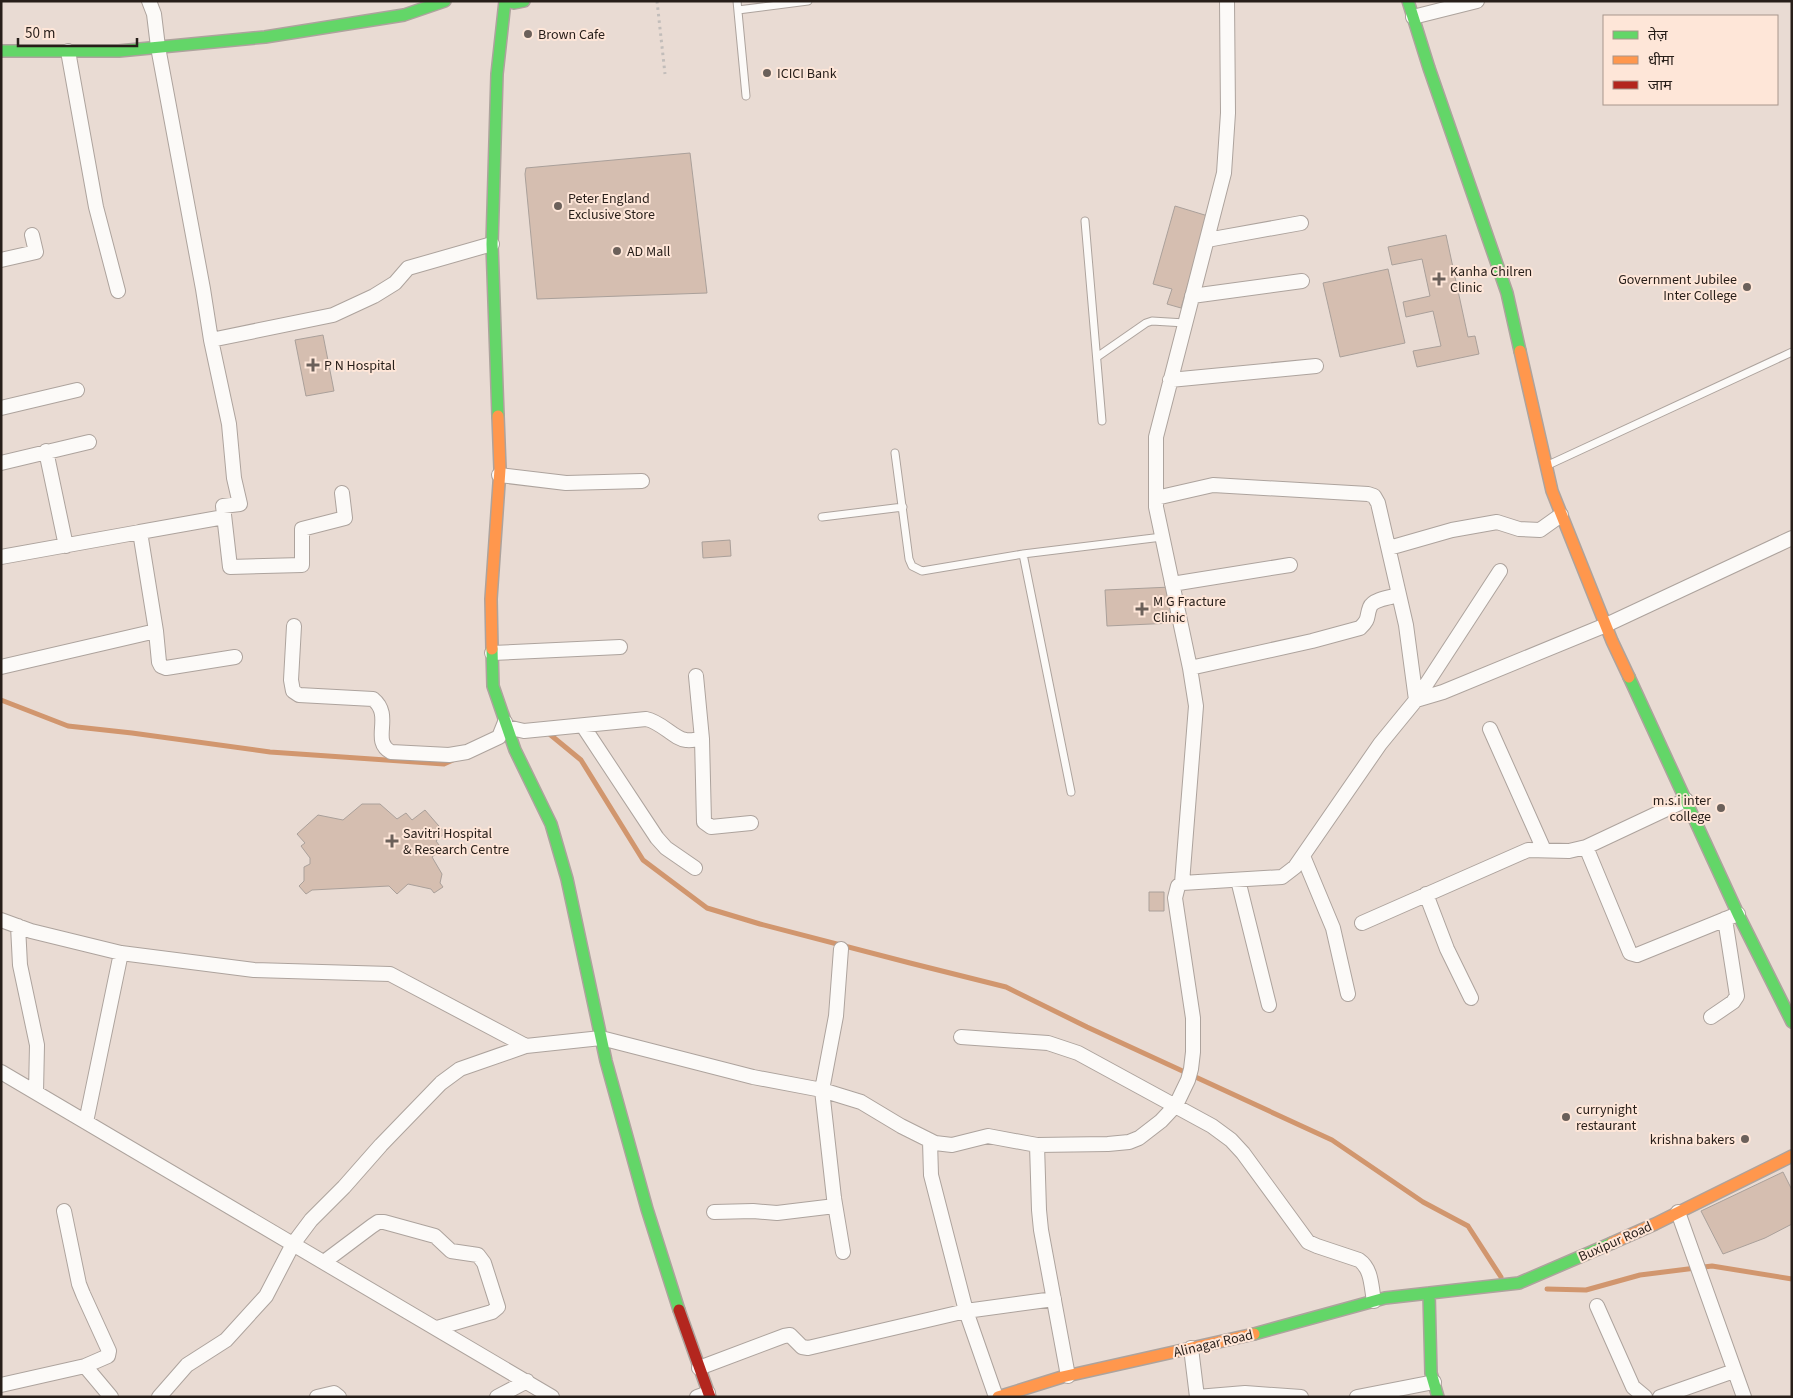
<svg xmlns="http://www.w3.org/2000/svg" width="1793" height="1398" viewBox="0 0 1793 1398" font-family="'Source Sans 3','Noto Sans Devanagari',sans-serif">
<style>
.lines{fill:none;stroke-linecap:round;stroke-linejoin:round}
.stream{stroke:#d1966e;stroke-width:5}
.building{fill:#d5beb0;stroke:#aaa09a}
.lane-casing{stroke:#ada39d;stroke-width:9}
.street-casing{stroke:#ada39d;stroke-width:16}
.fast-casing{stroke:#ada39d;stroke-width:14}
.slow-casing{stroke:#ada39d;stroke-width:14}
.jam-casing{stroke:#ada39d;stroke-width:14}
.path{stroke:#c2bdba;stroke-width:3;stroke-dasharray:2.5 4;stroke-linecap:butt}
.lane{stroke:#fcfaf8;stroke-width:7}
.street{stroke:#fcfaf8;stroke-width:14}
.fast{stroke:#63d668;stroke-width:11}
.slow{stroke:#ff974d;stroke-width:11}
.jam{stroke:#b3261e;stroke-width:11}
.poi-dot{fill:#6b605a;stroke:#fee6d8;stroke-width:2}
.labels{text-anchor:middle;stroke-width:4;stroke-linejoin:round;paint-order:stroke}
.poi-label{font-size:14px;fill:#271e19;stroke:#fee6d8;text-anchor:start}
.street-label{font-size:14px;fill:#271e19;stroke:#fee6d8}
</style>
<rect width="100%" height="100%" fill="#e9dbd3"/>
<g class="lines">
<!-- stream -->
<path class="stream" d="M1,700L68,726L132,733L270,752L444,764L455,759
M547,732L581,760L643,860L707,908L760,924L910,963L1006,987L1087,1027L1332,1140L1423,1202L1468,1226L1501,1277
M1547,1289L1586,1290L1640,1275L1712,1266L1792,1279"/>
</g>
<!-- building -->
<path class="building" d="M690,153L707,293L537,299L525,174L526,168Z
M1175,206L1208,216L1181,308L1167,304L1172,289L1153,284Z
M1446,235L1468,337L1475,336L1479,354L1417,367L1413,351L1441,346L1433,311L1406,317L1403,302L1430,296L1422,259L1392,265L1388,247Z
M1388,269L1405,343L1340,357L1323,283Z
M323,335L334,391L306,396L295,340Z
M730,540L731,556L703,558L702,542Z
M1171,587L1173,623L1107,626L1105,590Z
M362,804H380L397,819L406,813L412,820L425,810L445,833L436,841L442,849L432,857L442,874L440,883L443,887L434,893L431,889L408,884L397,894L389,886L312,890L306,894L299,886L304,881V867L310,864V858L301,846L305,843L297,834L318,815L343,820Z
M1149,892H1164V911H1149Z
M1783,1172L1792,1190V1224L1765,1238L1723,1254L1701,1211Z"/>
<g class="lines">
<!-- lane casing -->
<g class="lane-casing">
<path id="lane" d="M737,1L746,96
M738,10L808,1
M1085,221L1102,421
M1097,357L1146,323L1152,321L1185,323
M895,453L909,559L912,566L922,571L1023,554L1162,537
M1546,466L1792,352
M822,517L903,507
M1023,554L1071,792"/>
</g>
<!-- street casing -->
<g class="street-casing">
<path id="street" d="M149,1L154,14L158,47L203,289L211,340
M1227,1L1228,113L1224,173L1156,437V507L1190,668L1312,641L1360,628C1370,619 1366,617 1370,607C1373,599 1392,597 1399,595
M1413,17L1477,1
M68,51L96,207L118,291
M1207,240L1301,223
M1,260L36,252L32,235
M1192,296L1302,281
M1170,380L1316,366
M1,408L77,390
M46,451L66,546
M1,463L89,442
M499,475L566,483L642,481
M342,493L345,518L302,529V565L230,567L223,506L240,504L234,478L229,424L211,340L333,315L374,296L395,283L408,268L492,244
M1156,498L1213,485L1368,494L1374,496L1378,503L1406,625L1416,700
M224,517L140,532L156,631L159,662L161,666L166,668L235,657
M1389,548L1452,530L1497,522L1519,529L1540,530L1561,515
M1,557L140,532
M1172,584L1290,565
M294,626L291,680L293,691L299,695L373,699C394,716 370,741 391,752L449,755L467,752L499,737L505,722
M492,653L620,647
M1,667L156,631
M696,676L702,739L704,822L711,827L751,823
M1416,700L1500,571
M583,726L657,838L666,848L695,868
M507,727L524,731L646,719C662,722 674,739 686,740C691,741 697,739 702,739
M1490,729L1544,850
M1586,847L1630,953L1637,955L1738,914
M1303,856L1333,928L1348,994
M1238,880L1269,1005
M1182,883L1196,706L1190,668
M1426,894L1447,949L1471,998
M1,920L31,931L121,953L254,970L390,974L526,1046
M1362,923L1528,850L1569,851L1586,847L1686,800
M18,926L20,965L37,1045L36,1092
M841,949L836,1016L822,1090L834,1198L843,1252
M1711,1017L1733,1002L1737,996L1725,919
M961,1037L1048,1043L1078,1053L1212,1126L1231,1140L1243,1153L1308,1242L1317,1246L1359,1260C1372,1269 1371,1286 1374,1301
M1,1072L552,1397
M86,1122L121,953
M930,1141L931,1175L966,1311L996,1397
M1037,1145L1039,1210L1041,1230L1068,1376
M714,1212L753,1211L777,1213L835,1206
M1678,1212L1744,1397
M324,1262L372,1226L378,1222H384L435,1236L451,1251L478,1255L484,1263L498,1307L492,1312L437,1328
M1597,1306L1633,1387L1645,1397
M1191,1348L1197,1397
M85,1366L111,1397
M699,1368L784,1336L790,1335L802,1347L808,1348L966,1311L1054,1299
M1,1385L85,1366L108,1356L109,1351L83,1294L79,1284L64,1211
M159,1397L187,1365L226,1340L266,1296L293,1244L311,1220L344,1187L381,1145L441,1083L460,1069L526,1046L601,1038L753,1077L822,1090L861,1102L901,1126L935,1143L952,1145L988,1136L1037,1145L1108,1144L1129,1142L1139,1138L1161,1121L1176,1105L1188,1080L1191,1069L1193,1052V1018L1175,898L1178,886L1182,883L1282,877L1295,867L1380,744L1416,700L1443,692L1606,625L1792,538
M317,1397L334,1393L339,1397
M497,1397L527,1381
M697,1397L708,1393
M1197,1397L1245,1393L1301,1397
M1357,1397L1434,1382
M1660,1397L1734,1371"/>
</g>
<!-- fast casing -->
<g class="fast-casing">
<path id="fast" d="M505,1L514,3L524,1
M1408,1L1429,68L1507,293L1520,351
M1,51H119L265,37L404,15L445,1
M498,416L492,244L497,74L505,1
M492,649L493,686L515,750L551,824L567,879L606,1061L647,1209L679,1310
M1629,677L1738,914L1792,1022
M1429,1293L1431,1373L1438,1397
M1254,1334L1385,1298L1519,1283L1612,1243"/>
</g>
<!-- slow casing -->
<g class="slow-casing">
<path id="slow" d="M1520,351L1552,491L1612,641L1629,677
M492,649L491,599L500,469L498,416
M1612,1243L1655,1224L1792,1156
M998,1397L1062,1377L1254,1334"/>
</g>
<!-- jam casing -->
<g class="jam-casing">
<path id="jam" d="M679,1310L710,1397"/>
</g>
<!-- path -->
<path class="path" d="M657,1L665,74"/>
<!-- lane -->
<use href="#lane" class="lane"/>
<!-- street -->
<use href="#street" class="street"/>
<!-- fast -->
<use href="#fast" class="fast"/>
<!-- slow -->
<use href="#slow" class="slow"/>
<!-- jam -->
<use href="#jam" class="jam"/>
</g>
<!-- markers -->
<g class="poi-dot">
<circle cx="528" cy="34" r="5"/>
<circle cx="767" cy="73" r="5"/>
<circle cx="558" cy="206" r="5"/>
<circle cx="617" cy="251" r="5"/>
<path d="M1436.5 271.5h5v5h5v5h-5v5h-5v-5h-5v-5h5z"/>
<circle cx="1747" cy="287" r="5"/>
<path d="M310.5 357.5h5v5h5v5h-5v5h-5v-5h-5v-5h5z"/>
<path d="M1139.5 601.5h5v5h5v5h-5v5h-5v-5h-5v-5h5z"/>
<circle cx="1721" cy="808" r="5"/>
<path d="M389.5 833.5h5v5h5v5h-5v5h-5v-5h-5v-5h5z"/>
<circle cx="1566" cy="1117" r="5"/>
<circle cx="1745" cy="1139" r="5"/>
</g>
<g class="labels">
<!-- poi labels -->
<g class="poi-label">
<text x="538" y="39">Brown Cafe</text>
<text x="777" y="78">ICICI Bank</text>
<text x="568" y="203">Peter England<tspan x="568" dy="16">Exclusive Store</tspan></text>
<text x="627" y="256">AD Mall</text>
<text x="1450" y="276">Kanha Chilren<tspan x="1450" dy="16">Clinic</tspan></text>
<text x="1737" y="284" text-anchor="end">Government Jubilee<tspan x="1737" dy="16">Inter College</tspan></text>
<text x="324" y="370">P N Hospital</text>
<text x="1153" y="606">M G Fracture<tspan x="1153" dy="16">Clinic</tspan></text>
<text x="1711" y="805" text-anchor="end">m.s.i inter<tspan x="1711" dy="16">college</tspan></text>
<text x="403" y="838">Savitri Hospital<tspan x="403" dy="16">&amp; Research Centre</tspan></text>
<text x="1576" y="1114">currynight<tspan x="1576" dy="16">restaurant</tspan></text>
<text x="1735" y="1144" text-anchor="end">krishna bakers</text>
</g>
<!-- street labels -->
<g class="street-label">
<text transform="translate(1615 1241) rotate(-24)" y="5">Buxipur Road</text>
<text transform="translate(1213 1343) rotate(-13)" y="5">Alinagar Road</text>
</g>
</g>
<!-- border -->
<rect width="1793" height="1398" fill="none" stroke="#271e19" stroke-width="5"/>
<!-- legend -->
<rect x="1603" y="15" width="175" height="90" fill="#fee6d8" stroke="#a8968c"/>
<rect x="1613" y="31" width="25" height="8" fill="#63d668" stroke="#a8968c"/>
<text x="1648" y="40" font-size="15" fill="#271e19">तेज़</text>
<rect x="1613" y="56" width="25" height="8" fill="#ff974d" stroke="#a8968c"/>
<text x="1648" y="65" font-size="15" fill="#271e19">धीमा</text>
<rect x="1613" y="81" width="25" height="8" fill="#b3261e" stroke="#a8968c"/>
<text x="1648" y="90" font-size="15" fill="#271e19">जाम</text>
<!-- scale -->
<path d="M18 38v8h119v-8" fill="none" stroke="#271e19" stroke-width="2.5"/>
<text x="25" y="38" font-size="15" fill="#271e19" stroke="#fee6d8" stroke-width="4" paint-order="stroke">50 m</text>
</svg>
